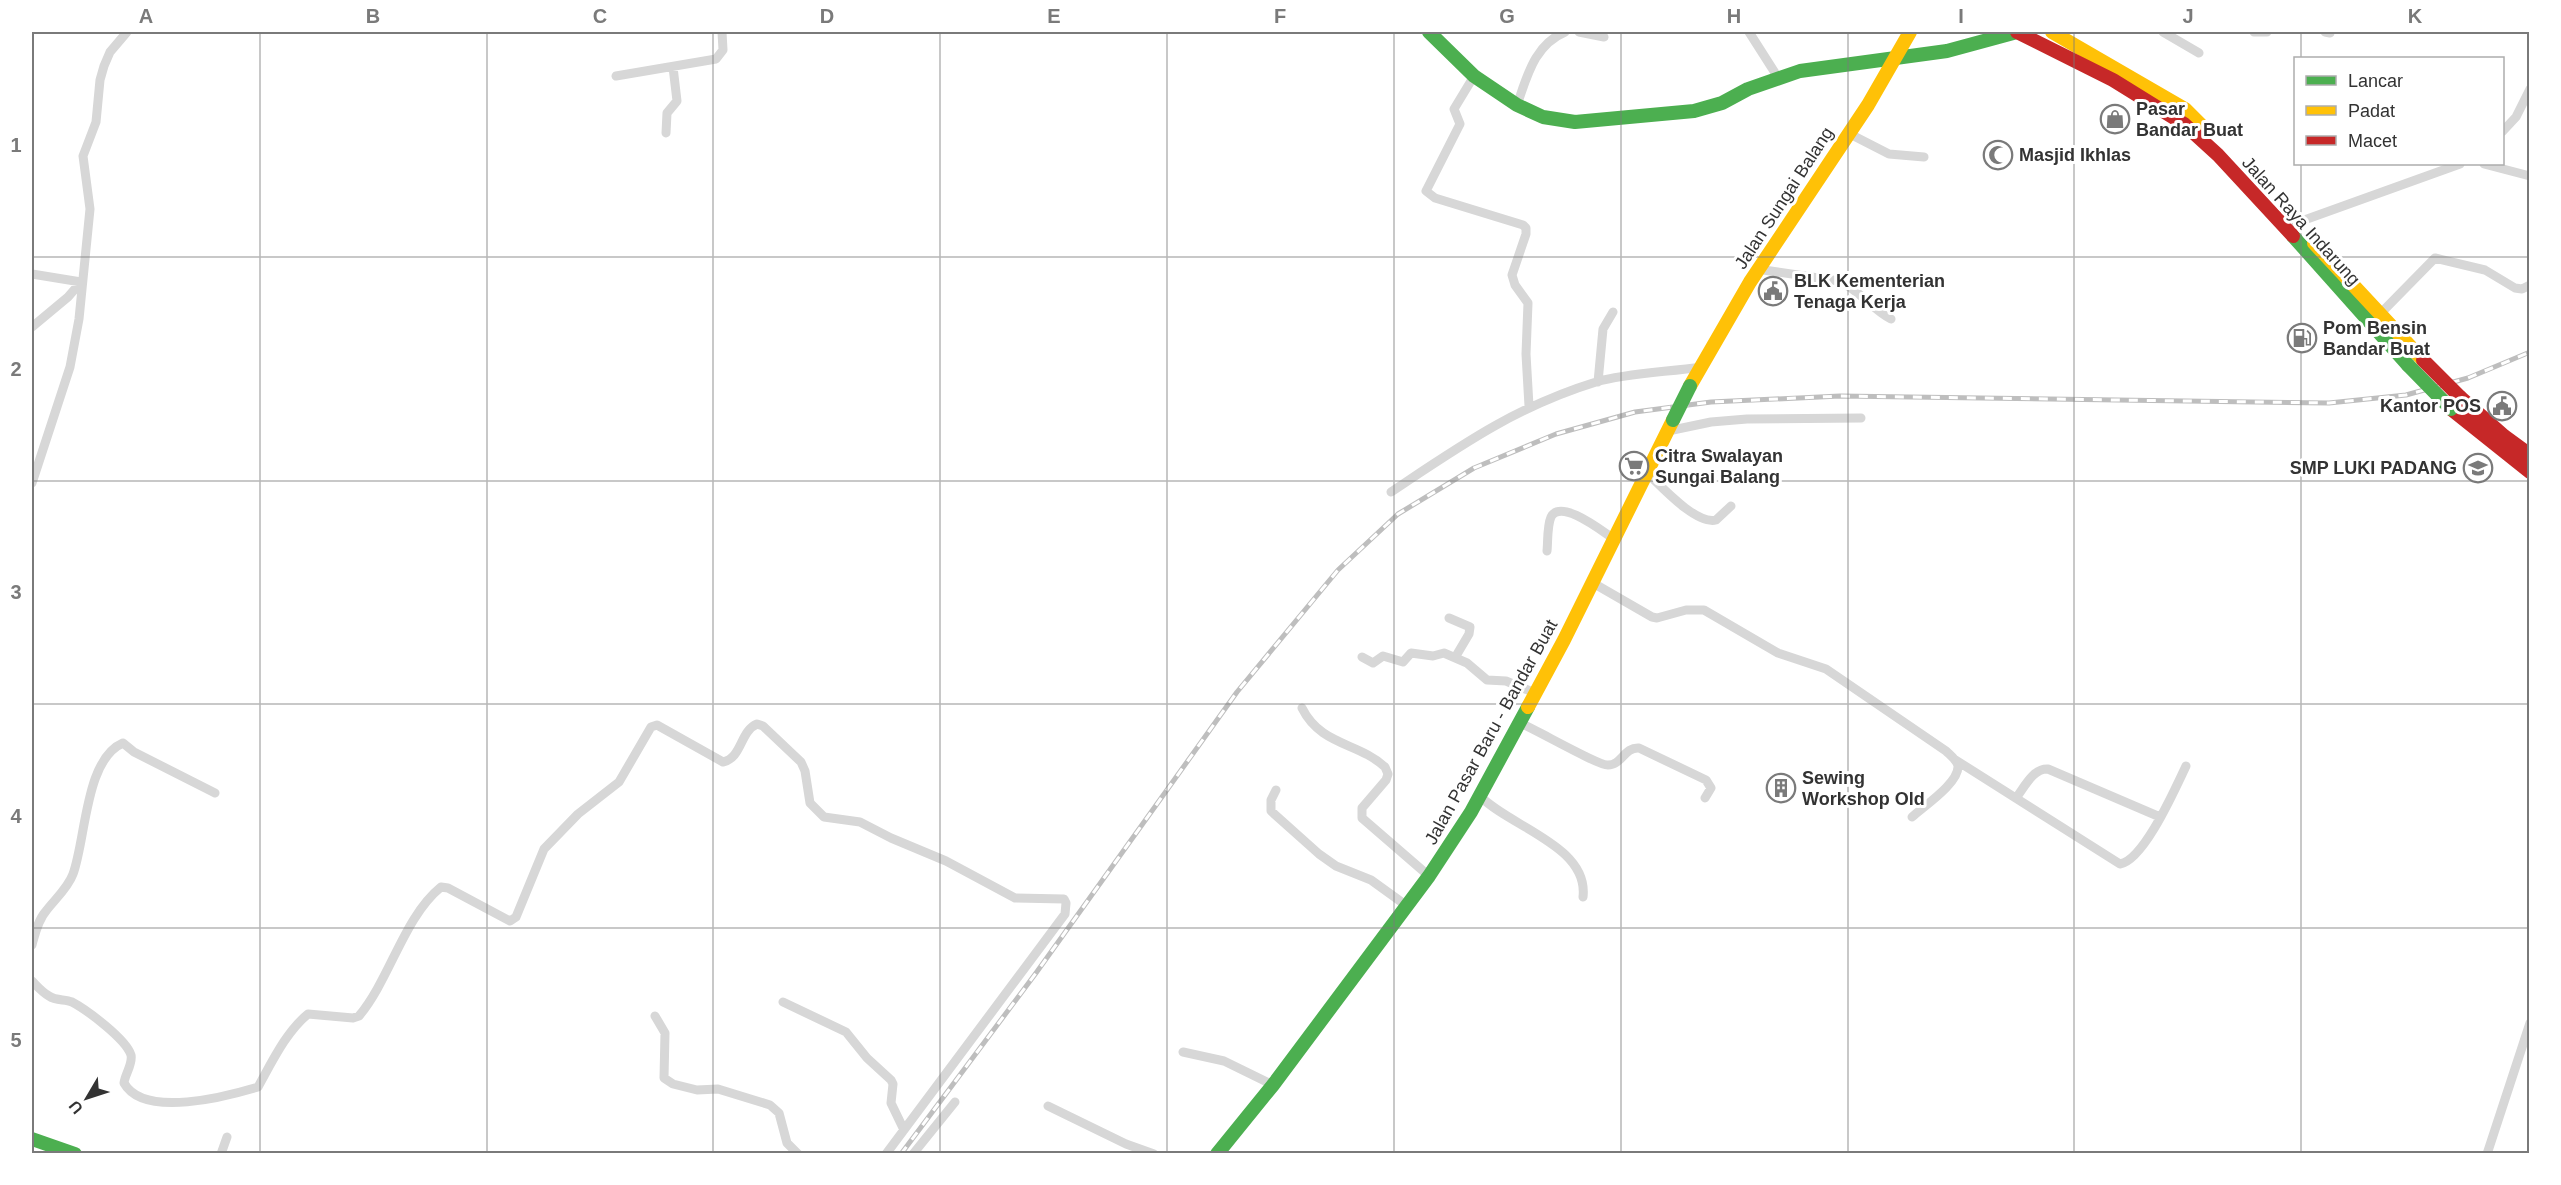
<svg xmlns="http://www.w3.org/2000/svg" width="2561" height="1185" viewBox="0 0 2561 1185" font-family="Arial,sans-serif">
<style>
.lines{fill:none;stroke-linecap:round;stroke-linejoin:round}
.street{stroke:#d7d7d7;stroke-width:9}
.fast{stroke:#4caf50;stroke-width:14}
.slow{stroke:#ffc107;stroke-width:14}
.jam{stroke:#c62828;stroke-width:14}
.rail-casing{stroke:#bebebe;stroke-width:5}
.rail{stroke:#fff;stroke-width:3;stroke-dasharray:9;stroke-linecap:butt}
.fast-bridge{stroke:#4caf50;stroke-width:14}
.jam-bridge{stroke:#c62828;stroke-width:14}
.grid{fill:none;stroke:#7a7a7a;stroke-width:1.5;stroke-opacity:0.55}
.labels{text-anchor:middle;stroke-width:6;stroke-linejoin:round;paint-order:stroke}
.poi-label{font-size:18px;font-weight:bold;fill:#333;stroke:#fff;text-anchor:start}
.street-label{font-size:18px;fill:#333;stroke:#fff}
.neatline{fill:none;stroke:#7a7a7a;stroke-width:2}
.grid-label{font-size:20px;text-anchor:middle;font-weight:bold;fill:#7a7a7a}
</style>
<rect width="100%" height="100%" fill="#fff"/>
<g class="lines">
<!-- street -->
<path class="street" d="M1579,32L1604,37
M1749,32L1779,79
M2163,32L2199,53
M2254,32H2267
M2325,32L2330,33
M616,76L716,59L723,50L722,32
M1474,76L1454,109L1460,124L1426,191L1435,198L1523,225L1526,228V234L1512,275L1515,285L1528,303L1526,354L1529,406
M1517,105C1527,77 1534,45 1565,32
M2502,132L2516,117L2530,89
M666,133L667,113L677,101L673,67
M1848,133L1889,154L1924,157
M2484,164L2530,176
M2296,223L2460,164
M1757,269L1839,281C1860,290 1871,309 1891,319
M32,274L81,282L68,297L32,327
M2380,314L2435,258L2485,270L2515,288L2522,289L2530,285
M1598,382L1603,329L1613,312
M1668,431L1711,422L1747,419L1861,418
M1647,473C1661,486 1696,525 1716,520L1731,506
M32,483L70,367L79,319L90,209L83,156L96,122L100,80L104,66L110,52L127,32
M1391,492C1460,446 1515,407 1596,382C1627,373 1669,372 1701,367
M1547,551C1548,542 1547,526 1551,517C1561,498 1603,532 1614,539
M1593,583L1652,617L1657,618L1686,610H1704L1778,653L1826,669L1946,751C1950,755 1957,760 1958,766C1959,783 1924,806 1912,817
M1449,618L1470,627L1469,634L1456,656
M1362,657L1373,663L1383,656L1403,662L1411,653L1433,656L1444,653L1467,663L1487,680L1506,681L1535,693
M1302,708C1321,746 1358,742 1385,767L1388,774L1386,780L1362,808V818L1429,876
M1520,723C1535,729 1599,766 1608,765C1622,765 1624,747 1639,748L1706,780L1711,788L1705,798
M1954,759L2120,864C2144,860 2175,789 2186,766
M1276,790L1271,800V811L1319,854L1336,866L1371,880L1407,906
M1480,796C1510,827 1589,846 1583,897
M2016,798C2024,788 2033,768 2048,769L2160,817
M32,945C35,934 38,920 46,911C55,899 68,888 73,874C86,839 85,759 123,743L134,752L215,793
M32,981C37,986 42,992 49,996C56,1001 65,999 72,1002C87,1010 126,1039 131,1055C133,1064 125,1074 124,1083C144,1119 228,1096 258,1087C272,1062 286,1032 308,1014L353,1018L359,1016C390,979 404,917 441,887L448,888L510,921L516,917L544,849L578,814L619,782L651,727L657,725L723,762C742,758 740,731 757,724L763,726L801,762L805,771L810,803L824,817L860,822L891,838L946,861L1015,898L1064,899L1066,903L1065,914L886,1154
M783,1002L846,1032L867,1058L891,1080L893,1084L891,1103L904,1130
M655,1016L665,1033L664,1078L673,1084L697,1090L718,1089L770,1105L779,1113L787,1143L798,1154
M1183,1052L1224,1061L1273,1085
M1048,1106L1126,1144L1154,1154
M221,1154L227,1137
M913,1154L955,1102
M2487,1154L2530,1023"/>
<!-- fast -->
<path class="fast" d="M1429,32L1474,76L1517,105L1543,117L1575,122L1694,111L1722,103L1748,89L1800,71L1947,51L2017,32
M2293,236L2408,365
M32,1139L75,1154
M1217,1154L1273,1085L1429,876L1471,812L1528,707"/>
<!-- slow -->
<path class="slow" d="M2052,32L2185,109L2205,129
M2314,243L2423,360
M1690,386L1750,282L1868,105L1910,32
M1528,707L1564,640L1673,420"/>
<!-- jam -->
<path class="jam" d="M2017,32L2113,80L2184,124L2218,155L2293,236
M2460,397L2504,436L2530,455
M2451,409L2530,472"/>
<!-- rail casing -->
<g class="rail-casing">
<path id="rail" d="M901,1154L1036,973L1237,692L1338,570L1398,514L1474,468L1556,434L1635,412L1711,402L1840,396L2329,403L2406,395L2468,378L2530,352"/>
</g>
<!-- rail -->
<use href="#rail" class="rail"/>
<!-- fast-bridge -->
<path class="fast-bridge" d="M2408,365L2451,409
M1673,420L1690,386"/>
<!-- jam-bridge -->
<path class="jam-bridge" d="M2423,360L2460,397"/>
</g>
<!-- grid -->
<path class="grid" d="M260,32V1154M487,32V1154M713,32V1154M940,32V1154M1167,32V1154M1394,32V1154M1621,32V1154M1848,32V1154M2074,32V1154M2301,32V58M2301,164V1154M32,257H2530M32,481H2530M32,704H2530M32,928H2530"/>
<!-- icons -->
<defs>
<g id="shop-ring" transform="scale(1.5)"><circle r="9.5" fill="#fff" stroke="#7a7a7a" stroke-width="1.5"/><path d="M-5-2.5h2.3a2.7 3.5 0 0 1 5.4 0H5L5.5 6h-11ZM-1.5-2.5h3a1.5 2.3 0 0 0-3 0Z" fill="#7a7a7a"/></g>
<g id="mosque-ring" transform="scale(1.5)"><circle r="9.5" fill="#fff" stroke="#7a7a7a" stroke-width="1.5"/><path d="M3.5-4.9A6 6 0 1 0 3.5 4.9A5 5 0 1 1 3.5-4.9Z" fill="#7a7a7a"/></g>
<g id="civic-ring" transform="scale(1.5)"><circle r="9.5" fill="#fff" stroke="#7a7a7a" stroke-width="1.5"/><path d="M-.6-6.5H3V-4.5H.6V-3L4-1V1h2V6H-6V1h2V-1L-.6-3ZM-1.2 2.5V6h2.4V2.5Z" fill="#7a7a7a"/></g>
<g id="fuel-ring" transform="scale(1.5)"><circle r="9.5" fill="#fff" stroke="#7a7a7a" stroke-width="1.5"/><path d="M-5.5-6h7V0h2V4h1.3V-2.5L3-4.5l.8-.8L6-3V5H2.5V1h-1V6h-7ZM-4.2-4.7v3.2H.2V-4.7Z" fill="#7a7a7a"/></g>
<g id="supermarket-ring" transform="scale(1.5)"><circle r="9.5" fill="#fff" stroke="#7a7a7a" stroke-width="1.5"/><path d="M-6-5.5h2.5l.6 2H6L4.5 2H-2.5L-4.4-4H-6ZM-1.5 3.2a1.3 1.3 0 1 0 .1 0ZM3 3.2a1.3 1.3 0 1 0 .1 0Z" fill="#7a7a7a"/></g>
<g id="school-ring" transform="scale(1.5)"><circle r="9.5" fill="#fff" stroke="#7a7a7a" stroke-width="1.5"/><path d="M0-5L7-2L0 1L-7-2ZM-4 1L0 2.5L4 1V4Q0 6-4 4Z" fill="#7a7a7a"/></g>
<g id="building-ring" transform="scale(1.5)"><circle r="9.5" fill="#fff" stroke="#7a7a7a" stroke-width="1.5"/><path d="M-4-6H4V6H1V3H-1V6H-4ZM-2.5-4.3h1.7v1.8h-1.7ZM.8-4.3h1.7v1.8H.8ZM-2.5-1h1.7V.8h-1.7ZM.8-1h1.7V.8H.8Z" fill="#7a7a7a"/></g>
</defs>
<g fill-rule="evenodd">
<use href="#shop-ring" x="2115" y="119"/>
<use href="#mosque-ring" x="1998" y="155"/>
<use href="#civic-ring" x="1773" y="291"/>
<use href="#fuel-ring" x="2302" y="338"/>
<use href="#civic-ring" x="2502" y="406"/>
<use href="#supermarket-ring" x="1634" y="466"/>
<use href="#school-ring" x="2478" y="468"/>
<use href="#building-ring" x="1781" y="788"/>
</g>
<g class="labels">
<!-- poi labels -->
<g class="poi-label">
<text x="2136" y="115">Pasar<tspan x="2136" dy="21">Bandar Buat</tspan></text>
<text x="2019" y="161">Masjid Ikhlas</text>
<text x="1794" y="287">BLK Kementerian<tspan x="1794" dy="21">Tenaga Kerja</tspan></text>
<text x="2323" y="334">Pom Bensin<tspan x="2323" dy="21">Bandar Buat</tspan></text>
<text x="2481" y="412" text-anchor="end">Kantor POS</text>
<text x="1655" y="462">Citra Swalayan<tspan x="1655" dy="21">Sungai Balang</tspan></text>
<text x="2457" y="474" text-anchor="end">SMP LUKI PADANG</text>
<text x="1802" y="784">Sewing<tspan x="1802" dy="21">Workshop Old</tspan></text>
</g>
<!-- street labels -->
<g class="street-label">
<text transform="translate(1784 198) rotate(-57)" y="6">Jalan Sungai Balang</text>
<text transform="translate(2301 221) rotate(48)" y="6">Jalan Raya Indarung</text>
<text transform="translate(1491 732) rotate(-61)" y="6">Jalan Pasar Baru - Bandar Buat</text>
</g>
</g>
<!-- border -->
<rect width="2561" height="1185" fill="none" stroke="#ffffff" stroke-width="66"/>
<!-- legend -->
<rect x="2294" y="57" width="210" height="108" fill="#ffffff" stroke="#adadad" stroke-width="1.5"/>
<rect x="2306" y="76" width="30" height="9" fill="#4caf50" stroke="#adadad" stroke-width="1.5"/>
<text x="2348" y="87" font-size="18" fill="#333333">Lancar</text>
<rect x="2306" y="106" width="30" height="9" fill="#ffc107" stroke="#adadad" stroke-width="1.5"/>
<text x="2348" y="117" font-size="18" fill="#333333">Padat</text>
<rect x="2306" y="136" width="30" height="9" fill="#c62828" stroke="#adadad" stroke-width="1.5"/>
<text x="2348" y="147" font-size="18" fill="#333333">Macet</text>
<!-- north arrow -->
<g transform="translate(87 1098) rotate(231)" stroke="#ffffff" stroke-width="4.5" paint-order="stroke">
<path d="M0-4.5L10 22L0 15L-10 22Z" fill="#333333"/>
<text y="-9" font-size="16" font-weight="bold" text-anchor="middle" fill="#333333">U</text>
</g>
<rect x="33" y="33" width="2495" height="1119" class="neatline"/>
<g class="grid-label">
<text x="146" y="23">A</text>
<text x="373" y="23">B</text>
<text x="600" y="23">C</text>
<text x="827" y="23">D</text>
<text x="1054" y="23">E</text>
<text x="1280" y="23">F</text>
<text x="1507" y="23">G</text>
<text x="1734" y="23">H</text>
<text x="1961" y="23">I</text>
<text x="2188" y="23">J</text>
<text x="2415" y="23">K</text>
<text x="16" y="152">1</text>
<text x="16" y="376">2</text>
<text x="16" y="599">3</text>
<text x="16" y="823">4</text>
<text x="16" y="1047">5</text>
</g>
</svg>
